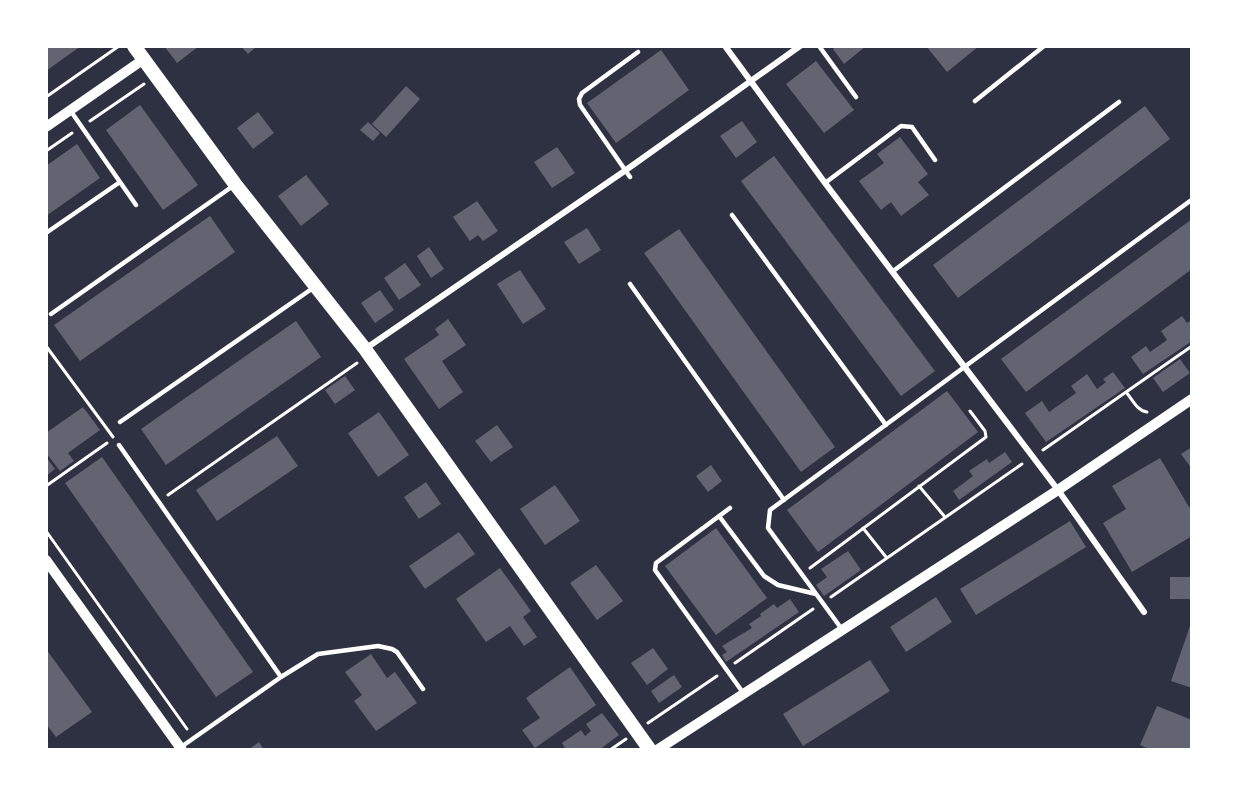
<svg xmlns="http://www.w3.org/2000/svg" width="1238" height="796" viewBox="0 0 1238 796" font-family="Rubik,sans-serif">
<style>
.building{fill:#626471}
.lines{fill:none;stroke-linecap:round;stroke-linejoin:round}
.path{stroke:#fff;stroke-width:3}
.service{stroke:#fff;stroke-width:4.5}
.minor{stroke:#fff;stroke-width:6}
.tertiary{stroke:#fff;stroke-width:10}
.primary{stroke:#fff;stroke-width:14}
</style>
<rect width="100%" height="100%" fill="#2d3142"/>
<!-- building -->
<path class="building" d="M46,46H81L46,71Z
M164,46H199L177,63Z
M241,46H257L248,54Z
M836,46H866L844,64L833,49Z
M926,46H979L947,72Z
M661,50L689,90L616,143L587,103Z
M816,61L854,110L824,133L786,84Z
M406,86L420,99L386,137L372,124Z
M140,105L198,185L163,210L106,130Z
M1145,106L1170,139L958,298L933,265Z
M258,112L274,133L253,149L237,128Z
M742,121L757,142L736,158L720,136Z
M368,122L380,133L373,141L360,130Z
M900,137L928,174L918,182L929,195L901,216L891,202L881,210L859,181L884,163L877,154Z
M77,144L100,178L46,216V166Z
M557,147L575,173L552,188L534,162Z
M774,156L935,371L901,396L741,181Z
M306,175L329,204L301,226L278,196Z
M477,201L498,231L483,241L478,235L470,241L453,217Z
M210,216L235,252L80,361L54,325Z
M1192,219V269L1026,392L1001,359Z
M587,228L601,250L579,264L564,242Z
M679,229L835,447L801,472L644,253Z
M429,247L444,269L431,278L417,256Z
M405,263L421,285L399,300L384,278Z
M520,270L546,309L523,324L497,284Z
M380,290L394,310L375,323L361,303Z
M1182,316L1187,323L1192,320V341L1143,374L1131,357L1146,346L1150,352L1167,340L1161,331Z
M448,319L466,345L442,361L463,392L439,409L404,359L439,335L435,329Z
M296,321L321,357L166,465L141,429Z
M1180,359L1190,373L1163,392L1153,378Z
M1113,372L1125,388L1046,442L1025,413L1042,401L1049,412L1076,393L1071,386L1087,374L1097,389L1106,382L1103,379Z
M345,376L355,390L335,404L325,390Z
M947,391L978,432L818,552L787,510Z
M83,407L100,430L68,453L74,461L60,471L46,453V433Z
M379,412L409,455L378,477L348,433Z
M497,425L513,447L491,462L475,441Z
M277,436L298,466L217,521L196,490Z
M1192,447V469L1181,454Z
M1005,452L1012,462L959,500L953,491L973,476L969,471L987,459L989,463Z
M46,457L55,469L46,476Z
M102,457L253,672L216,697L65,483Z
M1160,458L1192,512V536L1132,572L1103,523L1126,509L1112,486Z
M711,465L722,481L708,492L696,476Z
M426,482L441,504L419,519L404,497Z
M555,485L580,521L545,545L520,509Z
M1070,521L1086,547L976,615L960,589Z
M716,528L767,598L716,635L665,566Z
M459,532L475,554L425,589L409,566Z
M848,551L861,570L824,596L816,585L827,577L821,569Z
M596,565L623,601L597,620L570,583Z
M500,568L531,611L523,617L537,637L524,646L510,626L486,642L456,599Z
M1170,577H1192V599H1170Z
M936,597L952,622L906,652L890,627Z
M790,599L799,612L726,662L722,655L727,652L722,646L752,628L749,624L761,616L760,614L774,604L777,608Z
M1191,623H1192V688L1171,681Z
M653,648L668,669L647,685L631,663Z
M46,649L92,712L56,737L46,724Z
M371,654L387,678L395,672L417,703L376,731L354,701L362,695L345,672Z
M870,660L890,691L803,746L783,714Z
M570,667L596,705L535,748L522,730L540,718L526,698Z
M674,675L682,687L659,703L651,691Z
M1157,706L1192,720V750H1151L1140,745Z
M602,713L619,735L599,750H566L562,743L581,730L585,736L591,731L586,724Z
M259,742L264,750H248Z"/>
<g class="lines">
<!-- path -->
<path class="path" d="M46,97L119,46
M90,121L144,84
M46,151L72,133
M46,346L113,437
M1126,392C1132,399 1137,411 1147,412
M1043,450L1192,346
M46,486L107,443
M919,486L945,517
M168,495L357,363
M863,528L886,557
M46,531L187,729
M810,568L986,437L985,431L970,411
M831,597L1022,464
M735,663L813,609
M648,723L717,676
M610,750L626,739"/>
<!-- service -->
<path class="service" d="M819,46L856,97
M975,101L1044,46
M630,177L580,105L579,99L582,93L638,52
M120,182L136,205
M825,183L901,126L912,127L935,160
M732,215L886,425
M46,233L120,182L70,110
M892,272L1119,102
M630,284L784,500
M51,314L233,186
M120,422L313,288
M119,445L281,677L181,747
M730,508L656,563L655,570L744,694
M719,516L764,576L778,585L816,594
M841,628L768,528L770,510L1190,201
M281,677L318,654L378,646L392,649L397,652L423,689
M46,749L47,750"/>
<!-- minor -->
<path class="minor" d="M725,46L825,183L1058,490L1144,612
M365,349L626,170L800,46"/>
<!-- tertiary -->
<path class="tertiary" d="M46,127L144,59
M46,560L182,750
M657,750L1058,490L1192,399"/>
<!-- primary -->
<path class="primary" d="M134,46L235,184L365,349L650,750"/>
</g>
<!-- border -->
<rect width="1238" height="796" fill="none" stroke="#ffffff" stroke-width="96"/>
</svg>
